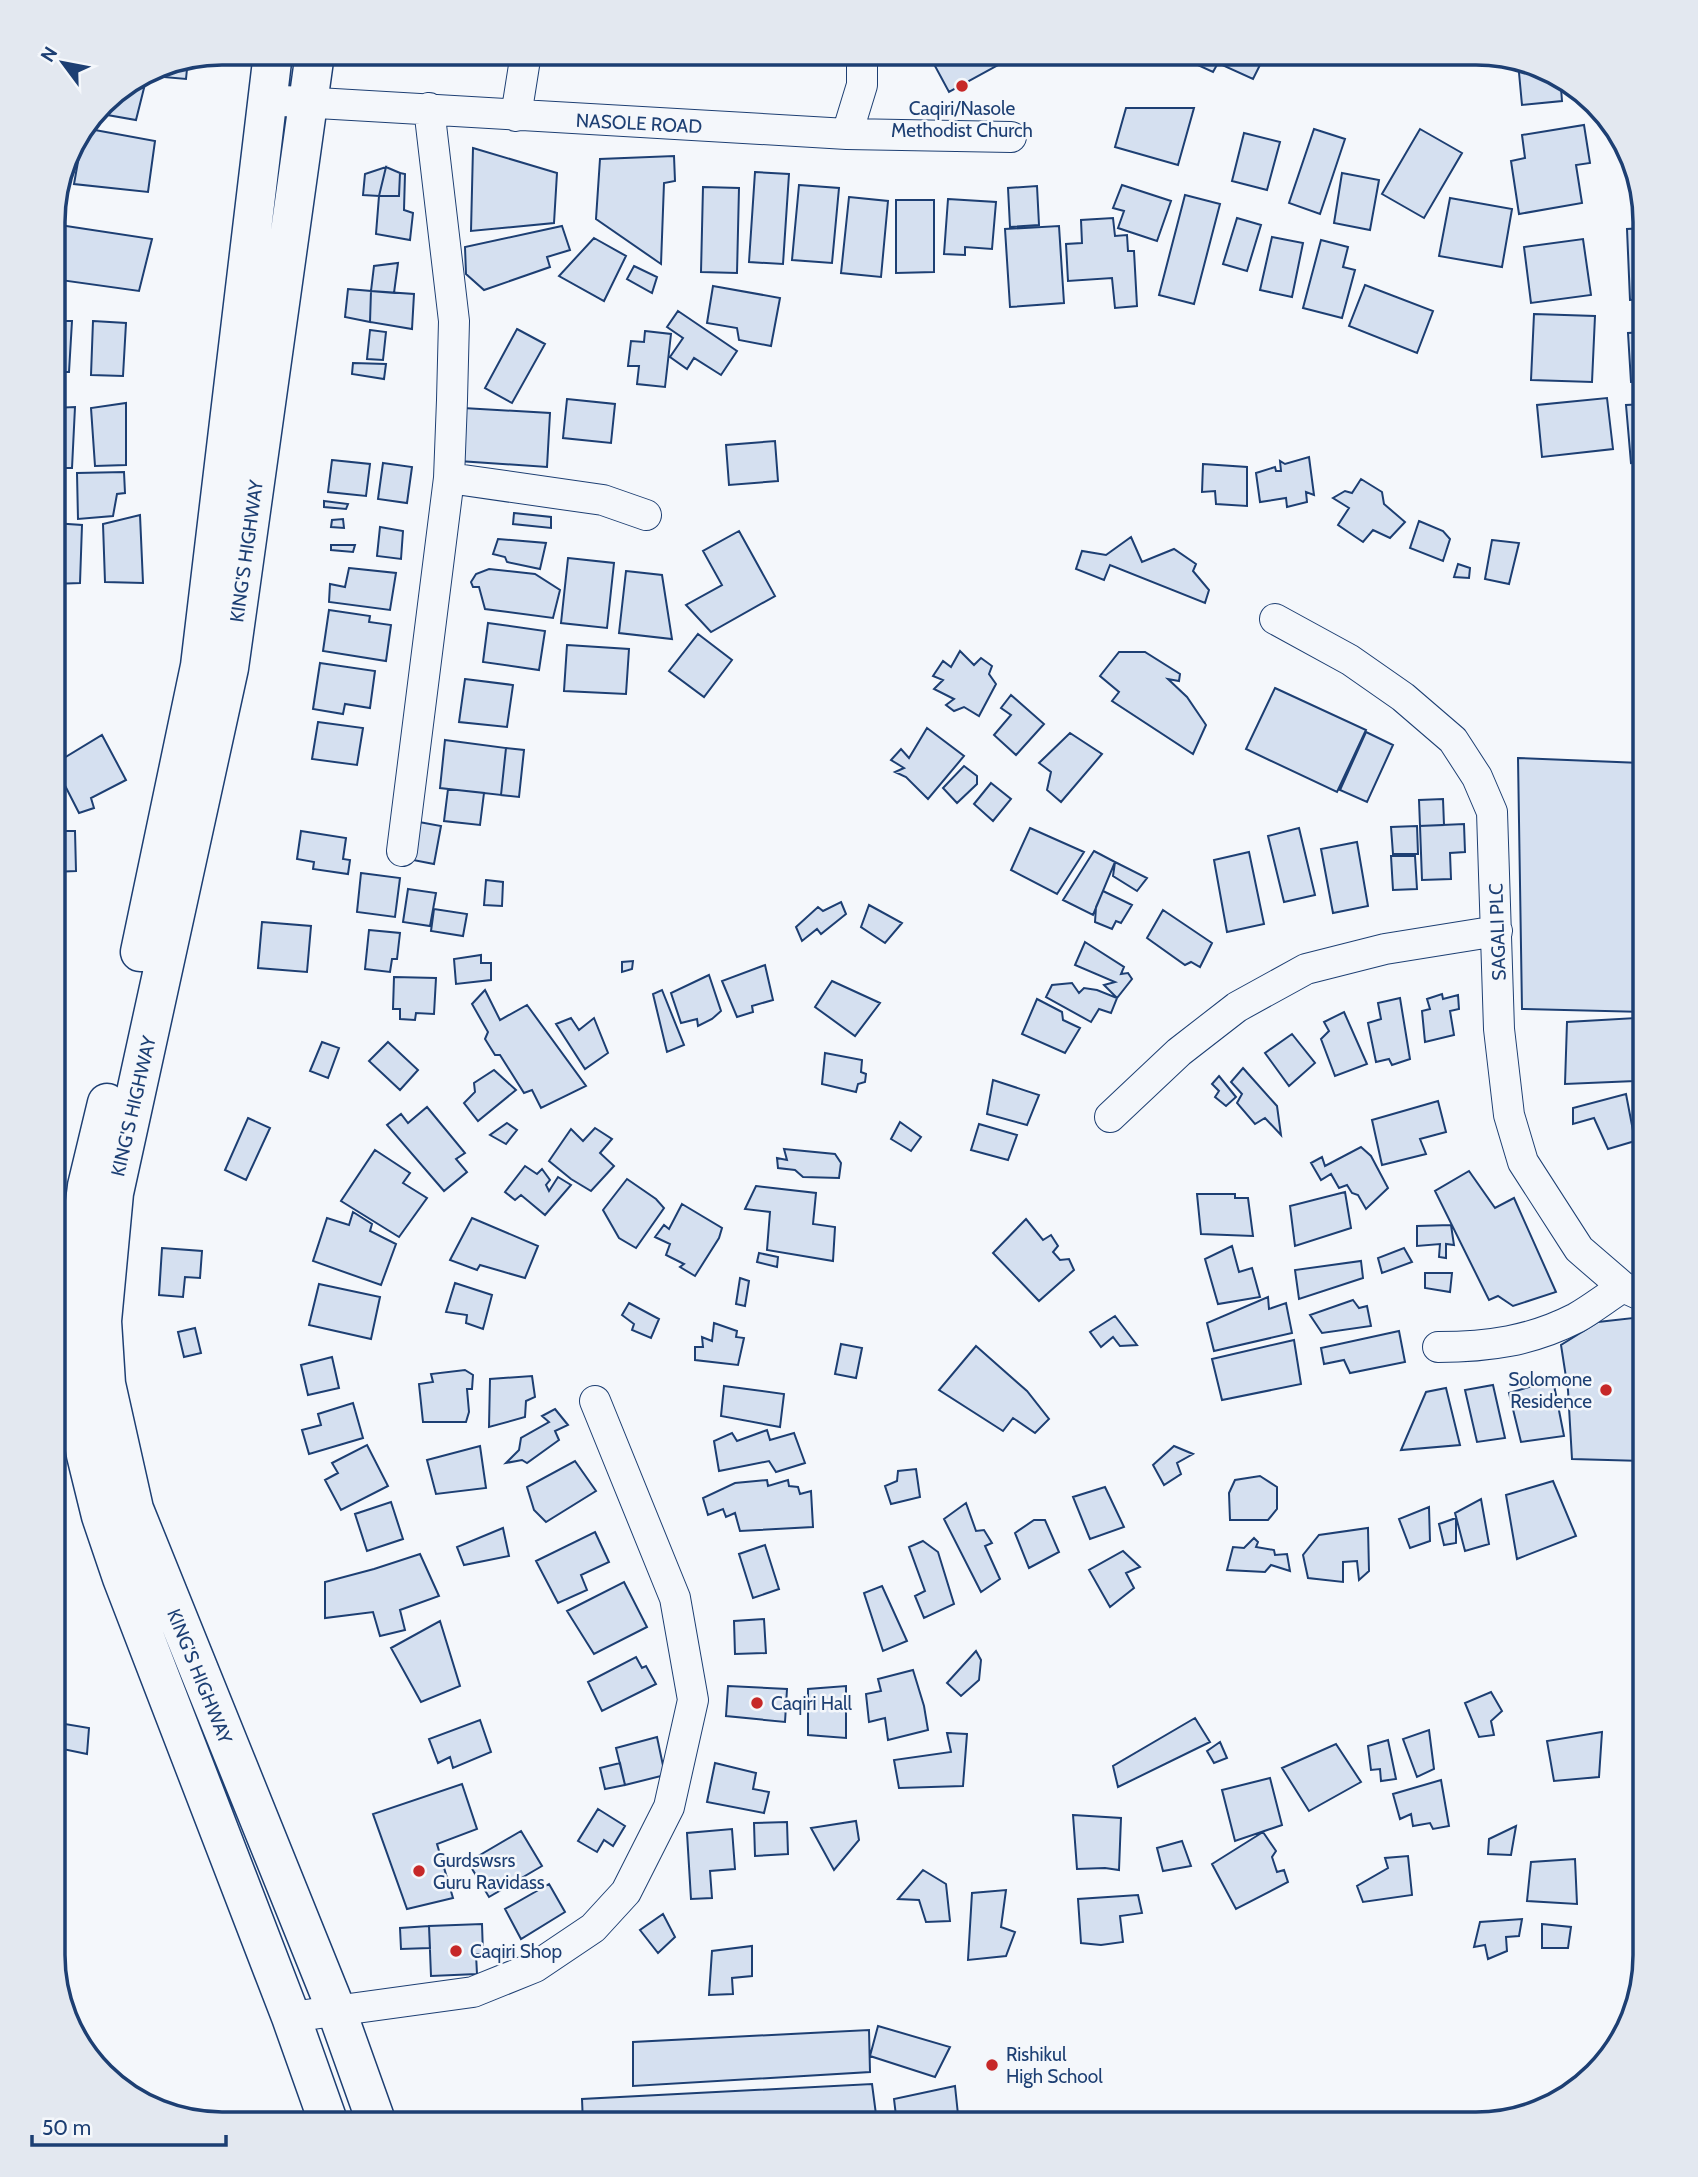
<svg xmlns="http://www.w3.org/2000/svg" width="1698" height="2177" viewBox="0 0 1698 2177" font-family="Cabin,sans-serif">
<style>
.building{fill:#d5e0f0;stroke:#1d3f73;stroke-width:2}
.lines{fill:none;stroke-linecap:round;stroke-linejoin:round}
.minor-casing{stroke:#1d3f73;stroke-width:32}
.highway-casing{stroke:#1d3f73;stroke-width:41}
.minor{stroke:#f4f7fb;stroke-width:30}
.highway{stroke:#f4f7fb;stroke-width:38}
.poi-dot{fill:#c62828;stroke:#f4f7fb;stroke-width:2.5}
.labels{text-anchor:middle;stroke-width:5;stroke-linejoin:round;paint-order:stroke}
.poi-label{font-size:19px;fill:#1d3f73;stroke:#f4f7fb;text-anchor:start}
.street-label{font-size:19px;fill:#1d3f73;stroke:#f4f7fb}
.rim{fill:none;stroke:#1d3f73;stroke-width:3.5}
</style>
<rect width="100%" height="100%" fill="#f4f7fb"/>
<!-- building -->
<path class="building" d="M928,53H1020L949,92Z
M1193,53H1266L1253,79L1218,63L1213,72L1189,61Z
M188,59L186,79L141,75L157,65Z
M1518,62L1560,75L1562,101L1522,105Z
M126,84L144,88L136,120L96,113L110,95Z
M1126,108H1194L1178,165L1115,147Z
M1584,125L1590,163L1576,165L1582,203L1519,214L1511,161L1525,158L1522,135Z
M84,128L155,141L148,192L74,184Z
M1314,129L1345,139L1320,214L1289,203Z
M1420,129L1462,153L1424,218L1382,194Z
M1244,133L1280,142L1267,190L1232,181Z
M473,148L557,173L554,223L471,231Z
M674,156L675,181L664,183L661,264L596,219L600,159Z
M386,167L400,173L399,196H379Z
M386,167L379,196L363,195L365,174Z
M755,172L789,174L783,264L749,262Z
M400,173L405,174L404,210L413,213L410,240L376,234L379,196H399Z
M1342,173L1379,180L1370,230L1334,223Z
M799,185L839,188L832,263L792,260Z
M1122,185L1171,201L1157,241L1118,228L1124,211L1113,208Z
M1037,186L1039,225L1010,227L1008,188Z
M703,187L739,188L737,273L701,272Z
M1185,195L1220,204L1194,304L1159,295Z
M849,197L888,201L881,277L841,273Z
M1450,198L1512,209L1502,267L1439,256Z
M948,199L996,202L992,249L965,247V255L944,254Z
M896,200H934V272L896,273Z
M1113,218L1115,236L1127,235L1128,251H1134L1137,306L1115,308L1112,278L1068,281L1066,244L1082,243L1081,220Z
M1237,218L1261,225L1247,271L1223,264Z
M53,224L152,239L139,291L53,279Z
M562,226L570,250L547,257L550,267L484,290L466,274L465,247Z
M1059,226L1064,303L1010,307L1005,229Z
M1645,228V299L1630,300L1627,229Z
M1272,237L1303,243L1292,297L1260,290Z
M594,238L626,256L604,301L559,276Z
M1583,239L1591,295L1531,303L1524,247Z
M1321,240L1348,247L1343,267L1355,270L1342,318L1303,308Z
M398,263L394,293L371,291L374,266Z
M634,266L657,277L652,293L627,279Z
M1365,285L1433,311L1417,353L1349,326Z
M713,286L780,298L771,346L739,340L737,328L707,323Z
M348,289L371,291L370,322L345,317Z
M371,291L414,294L412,329L370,322Z
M678,311L737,351L721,375L694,358L687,369L670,357L683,338L667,327Z
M1534,314L1595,316L1592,382L1531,380Z
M53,321H72L69,372H53Z
M93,321L126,323L123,376L91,375Z
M517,329L545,344L512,403L485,388Z
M370,330L386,332L383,360L367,359Z
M645,331L671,334L665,387L637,384L639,366H628L631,341L644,342Z
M1645,332V381L1631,382L1628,333Z
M353,363L386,364L384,379L352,374Z
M1607,398L1613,449L1542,457L1537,405Z
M567,399L615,404L611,443L563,438Z
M126,403V465L95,466L91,408Z
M1645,404V461L1631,463L1626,405Z
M75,407L72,468H53V408Z
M463,408L550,413L547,467L459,461Z
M775,441L778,481L729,485L726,445Z
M1309,457L1314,495L1306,492L1307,502L1287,507L1286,498L1260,502L1256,473L1275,467L1276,471H1281L1280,461L1285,464Z
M332,460L370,464L366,496L328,492Z
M383,463L412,467L407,503L378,499Z
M1203,464L1247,467V506L1216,504L1215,491L1202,492Z
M124,472L125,493L117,494L113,516L78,519L77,473Z
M1361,479L1382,492L1384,504L1405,522L1390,538L1373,530L1363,542L1338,525L1349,508L1333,498L1345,491L1352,493Z
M324,501L348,504L346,509L324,507Z
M514,513L551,517V528L513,524Z
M140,515L143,583L105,582L103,524Z
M343,519L344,528L331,527L332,520Z
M1419,521L1443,531L1450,539L1443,561L1410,548Z
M53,523L82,525L80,583L53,584Z
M380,527L403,531L401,559L377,556Z
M739,531L775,596L711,632L686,605L722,585L703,551Z
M1131,537L1142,562L1174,549L1196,564L1193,571L1209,590L1205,603L1110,565L1104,580L1076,569L1082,551L1106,555Z
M498,539L546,543L540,569L507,562L505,557L493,554Z
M1492,540L1519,543L1509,584L1485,579Z
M331,545H355L353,552L331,550Z
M568,558L614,563L607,628L561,623Z
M1458,564L1470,568L1469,578L1454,577Z
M349,568L396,573L390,610L329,602L330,584L345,587Z
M489,569L535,574L560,590L553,618L485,609L479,587H473L471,582L476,574Z
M626,571L662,575L672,639L619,633Z
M329,610L370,616L369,622L391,625L386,661L323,651Z
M488,623L545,631L539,670L483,662Z
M698,634L732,660L704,697L669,671Z
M567,645L629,649L626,694L564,691Z
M960,651L974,665L981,658L992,666L989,674L996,684L979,716L964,707L954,711L946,705L954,699L934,689L943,680L933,676L943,661L951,667Z
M1119,652H1145L1180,674L1179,681L1168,679L1187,697L1206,725L1193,754L1112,701L1119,692L1100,676Z
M320,663L375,671L370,708L345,704L343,714L313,709Z
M465,679L513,685L507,727L459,722Z
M1275,688L1366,730L1337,792L1246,749Z
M1011,695L1044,724L1016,755L994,735L1011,715L1001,708Z
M318,722L363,728L357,765L312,759Z
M927,728L964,756L928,799L906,777L895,772L904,768L891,760L901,749L909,758Z
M1366,732L1393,745L1367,802L1340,790Z
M1070,733L1102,754L1061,802L1047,790L1051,772L1039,763Z
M102,735L126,780L91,798L94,808L79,813L54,764Z
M445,740L506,748L501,795L440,788Z
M506,748L524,750L519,797L501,795Z
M1518,758L1641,763L1645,883V1012L1522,1009Z
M964,766L977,776V784L957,803L943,788Z
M991,783L1011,799L993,821L974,804Z
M448,789L484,793L480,825L444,821Z
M1443,799L1444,825L1420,826L1419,800Z
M419,822L441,826L434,864L413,860Z
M1464,824L1465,852L1450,853L1451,879L1422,880L1420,826Z
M1417,826L1418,854H1393L1391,827Z
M1030,828L1084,852L1057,894L1011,870Z
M1299,828L1315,895L1284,902L1268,836Z
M53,831H75L76,871L53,872Z
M301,831L346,838L343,859L350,860L348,874L313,869L314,862L297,859Z
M1357,842L1368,906L1333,913L1321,849Z
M1094,851L1115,862L1093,915L1063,900Z
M1249,852L1264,924L1227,932L1214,860Z
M1391,856H1415L1417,889L1393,890Z
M1115,862L1147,878L1137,891L1113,876Z
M361,873L400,878L395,917L357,912Z
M486,880L503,882L502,906L484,905Z
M408,889L436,893L430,926L403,922Z
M1103,891L1132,905L1121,923L1116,921L1112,929L1095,922L1096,907Z
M841,902L846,914L821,934L817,929L802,941L796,927L818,907L823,911Z
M869,905L902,923L885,943L861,927Z
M434,909L467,914L463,936L431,931Z
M1163,910L1212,943L1200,967L1191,962L1185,965L1147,938Z
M262,922L311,926L307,972L258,968Z
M369,930L400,933L397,959H392L390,972L365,969Z
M1085,942L1124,967L1121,974L1128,973L1132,979L1117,998L1104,985L1115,982L1075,965Z
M481,955V963H491V980L456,984L454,959Z
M633,961L632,969L622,972V962Z
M765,965L773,1000L752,1006L753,1012L737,1017L722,981Z
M709,975L721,1011L712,1019L698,1026L697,1019L681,1023L671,993Z
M394,977L436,978L434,1014L416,1013L415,1020L400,1019V1009H393Z
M832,981L880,1003L855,1036L815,1007Z
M1072,983L1079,993L1084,988L1097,990L1117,998L1111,1013L1099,1009L1091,1022L1046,997L1052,985Z
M485,990L500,1020L527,1005L586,1086L541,1108L532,1090L524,1093L500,1055H495L485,1039L488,1032L472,1004Z
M662,990L684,1045L667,1052L653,994Z
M1442,994L1443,999L1458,995L1459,1009L1450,1011L1454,1035L1425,1042L1422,1011L1430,1009L1427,999Z
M1400,998L1410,1059L1392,1065L1389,1059L1376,1062L1368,1023L1381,1019L1378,1003Z
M1037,999L1062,1012L1063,1020L1080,1028L1065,1053L1022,1034Z
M1344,1012L1367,1064L1335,1076L1321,1039L1329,1031L1324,1022Z
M571,1018L579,1030L594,1018L608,1053L585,1069L556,1024Z
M1636,1018L1635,1081L1565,1084L1567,1022Z
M1292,1034L1315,1063L1289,1086L1265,1053Z
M322,1042L339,1048L328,1078L310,1071Z
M388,1042L418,1070L400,1090L369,1061Z
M825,1053L862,1060L861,1072L866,1074L865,1082L858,1084L856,1092L822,1084Z
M1243,1068L1277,1106L1281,1135L1265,1118L1255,1124L1237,1103L1242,1094L1231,1082Z
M494,1070L516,1090L478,1121L464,1103L475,1092L474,1083Z
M1219,1076L1236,1097L1226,1106L1215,1097L1219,1091L1212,1084Z
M993,1080L1039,1095L1027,1125L987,1114Z
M1626,1094L1635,1141L1608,1149L1594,1118L1573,1124V1108Z
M1438,1101L1446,1132L1420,1139L1426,1154L1382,1165L1372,1120Z
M427,1107L465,1153L456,1159L467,1172L444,1191L387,1125L401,1114L408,1123Z
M248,1118L270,1128L246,1180L225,1170Z
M900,1122L921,1137L911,1151L891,1139Z
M507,1123L517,1130L506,1144L490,1135Z
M979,1124L1017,1135L1008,1160L971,1150Z
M595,1128L612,1139L600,1153L614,1166L591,1191L571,1179L549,1161L571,1129L583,1141Z
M1361,1147L1371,1156L1388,1188L1366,1209L1358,1195L1352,1193L1347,1185L1339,1188L1331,1174L1321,1180L1311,1163L1322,1157L1325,1166Z
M784,1149L835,1154L841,1163L839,1178L803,1177L795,1170L778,1168L777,1158L787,1160Z
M375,1150L410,1173L403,1183L427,1198L399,1237L341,1201Z
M525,1166L537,1174L542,1169L550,1180L546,1185L549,1191L558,1177L571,1185L545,1215L521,1195L515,1200L505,1192Z
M1469,1171L1495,1208L1514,1198L1556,1292L1513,1306L1498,1296L1489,1300L1435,1191Z
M627,1179L656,1199L664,1208L636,1248L619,1238L603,1210Z
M756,1186L816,1193L813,1224L835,1227L833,1261L767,1250L770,1212L745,1209Z
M1345,1192L1351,1228L1295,1246L1290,1206Z
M1197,1194H1235V1198H1248L1253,1236L1201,1234Z
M682,1204L722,1228L719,1238L695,1276L680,1267L684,1264L666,1255L670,1244L655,1237L664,1225L669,1229Z
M353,1212L372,1224L370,1231L396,1244L381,1285L313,1261L327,1218L349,1225Z
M472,1218L538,1246L525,1278L480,1265L477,1270L450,1260Z
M1026,1219L1043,1240L1051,1235L1058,1246L1053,1252L1060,1260L1069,1259L1074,1270L1039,1301L993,1253Z
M1451,1225L1454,1245L1446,1244V1258L1439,1257L1440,1244L1417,1246V1226Z
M1232,1246L1239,1272L1252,1268L1260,1297L1218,1304L1205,1259Z
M162,1248L202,1251L200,1278L185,1277L183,1297L159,1295Z
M1404,1248L1412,1262L1382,1273L1378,1258Z
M759,1253L778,1257L777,1267L757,1262Z
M1361,1261L1363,1278L1299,1299L1295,1270Z
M1425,1273H1452L1450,1292L1425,1288Z
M740,1278L749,1281L745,1306L736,1304Z
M455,1283L492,1295L483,1329L466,1323L467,1315L446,1312Z
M319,1284L380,1297L371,1339L309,1325Z
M1268,1297L1269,1309L1286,1303L1292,1333L1214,1351L1207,1323Z
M1353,1300L1359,1308L1367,1306L1371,1326L1322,1333L1310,1315Z
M629,1303L659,1319L651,1338L632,1330L634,1324L622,1315Z
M1115,1316L1137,1345L1120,1346L1113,1337L1101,1347L1090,1332Z
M1633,1318L1645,1389L1643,1461L1572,1459L1568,1390L1561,1345L1598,1322Z
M714,1323L737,1331L736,1337L744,1338L738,1365L695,1360V1347H703L702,1337L712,1341Z
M195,1328L201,1353L184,1357L178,1332Z
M1399,1331L1405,1362L1350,1373L1344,1360L1324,1364L1321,1348Z
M1294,1340L1301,1384L1222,1400L1212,1359Z
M841,1344L862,1348L856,1378L835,1374Z
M976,1346L1027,1391L1049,1419L1035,1433L1013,1418L1003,1431L939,1390Z
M332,1357L339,1388L308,1395L301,1365Z
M465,1370L473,1375L472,1389H467L469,1412L466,1422H423L419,1384L433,1382L431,1374Z
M532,1376L535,1397L526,1401L525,1417L489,1427L490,1379Z
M1553,1380L1564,1436L1521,1442L1509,1393Z
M1493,1385L1505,1438L1477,1442L1465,1390Z
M724,1386L784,1394L780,1427L721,1416Z
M1446,1388L1460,1445L1401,1450L1426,1392Z
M353,1403L363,1438L309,1454L302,1430L321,1425L318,1414Z
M555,1409L568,1425L555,1431L559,1440L527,1463L522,1460L506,1463L519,1450L521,1438L549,1422L542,1416Z
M767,1430L770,1440L794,1433L805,1463L776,1472L769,1461L719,1471L714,1441L732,1433L737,1441Z
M367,1445L388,1486L341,1510L325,1480L338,1473L332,1463Z
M480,1446L486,1488L436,1494L427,1460Z
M1174,1446L1193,1454L1177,1463L1181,1474L1164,1485L1153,1465Z
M575,1461L596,1491L546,1522L534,1510L527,1487Z
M916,1469L920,1497L891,1504L885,1486L897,1481L898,1471Z
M1260,1476L1277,1487V1509L1268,1520H1230L1229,1493L1235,1480Z
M767,1480L768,1486L788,1480L789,1486L798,1487L800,1494L811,1491L813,1527L740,1531L735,1513L726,1517L723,1509L708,1515L703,1498L735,1483Z
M1553,1481L1576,1536L1517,1559L1506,1495Z
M1105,1487L1124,1527L1090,1539L1073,1497Z
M1481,1499L1489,1544L1465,1551L1455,1513Z
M391,1502L403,1539L367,1551L355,1514Z
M966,1503L976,1531L984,1530L992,1543L985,1546L1000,1579L981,1592L944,1519Z
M1429,1507L1430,1541L1410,1548L1399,1519Z
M1456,1518V1543L1444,1545L1439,1524Z
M1034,1520H1045L1059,1552L1029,1568L1015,1533Z
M503,1528L509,1556L464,1565L457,1547Z
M1368,1528L1369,1571L1359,1580L1357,1561L1343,1562V1582L1308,1578L1303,1555L1319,1535Z
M595,1532L609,1562L581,1575L587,1590L558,1603L536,1561Z
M1254,1538L1258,1542L1256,1547L1274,1550L1275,1555L1287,1554L1290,1571L1271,1565L1265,1572L1227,1570L1233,1547L1244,1548Z
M923,1541L938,1552L954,1604L924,1618L915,1596L925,1591L909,1547Z
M765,1545L779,1589L753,1598L739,1554Z
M1123,1551L1140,1567L1126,1573L1134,1588L1110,1607L1089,1570Z
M420,1554L439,1596L400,1610L405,1630L380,1636L373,1612L325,1618V1582L374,1569Z
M624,1582L647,1627L594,1654L567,1611Z
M882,1586L907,1641L883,1651L864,1593Z
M764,1619L766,1653L735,1654L734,1621Z
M440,1621L460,1686L421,1702L391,1648Z
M976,1651L981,1660L979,1680L961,1696L947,1683Z
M636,1657L642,1668L646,1666L656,1684L602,1711L588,1682Z
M913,1670L924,1706L928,1730L888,1740L885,1718L869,1722L866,1694L881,1691L878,1679Z
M728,1686L787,1689L785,1722L726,1716Z
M846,1686V1738L808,1735V1689Z
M1491,1692L1502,1711L1491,1721L1494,1735L1479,1737L1465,1703Z
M1195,1718L1210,1742L1118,1787L1113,1766Z
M480,1720L491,1752L453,1768L450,1757L438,1763L429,1739Z
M53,1722L89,1728L87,1754L53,1747Z
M1429,1730L1434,1769L1417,1777L1403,1739Z
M1602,1732L1599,1777L1554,1781L1547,1741Z
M947,1733L967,1734L963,1786L899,1788L894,1760L951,1752Z
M657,1737L665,1775L625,1785L616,1748Z
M1388,1740L1396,1779L1381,1781L1380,1769L1371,1770L1368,1746Z
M1220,1742L1227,1758L1214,1763L1207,1751Z
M1336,1744L1361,1782L1309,1811L1282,1768Z
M620,1763L625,1785L605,1789L600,1768Z
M715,1763L756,1773L753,1789L769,1792L764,1813L707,1802Z
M1270,1778L1282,1825L1235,1841L1222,1790Z
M1441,1780L1449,1826L1433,1829L1430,1823L1413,1826L1411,1814L1400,1819L1393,1794Z
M462,1784L477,1829L437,1844L453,1898L407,1909L373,1814Z
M598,1809L625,1826L613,1846L604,1840L597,1852L578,1841Z
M1073,1815L1121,1818L1119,1870L1105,1868L1077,1869Z
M856,1821L859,1840L834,1870L811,1828Z
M787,1822L788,1854L755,1856L754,1823Z
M1516,1826L1511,1855L1488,1854L1489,1839Z
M732,1829L735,1869L710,1871L712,1898L691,1899L687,1833Z
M521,1831L542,1866L489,1897L468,1862Z
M1263,1832L1276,1851L1272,1857L1277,1872L1284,1870L1288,1882L1236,1909L1212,1864Z
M1182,1841L1191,1866L1163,1871L1157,1848Z
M1408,1856L1412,1895L1363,1902L1357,1886L1388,1868L1385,1858Z
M1575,1859L1577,1904L1527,1901L1531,1862Z
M923,1870L946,1884L950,1921L926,1922L919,1900L898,1899Z
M549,1884L565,1912L521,1939L505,1909Z
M1006,1890L1001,1927L1015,1932L1006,1956L968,1960L972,1893Z
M1138,1895L1142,1913L1120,1916L1123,1942L1101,1945L1081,1943L1078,1899Z
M663,1914L675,1937L658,1953L640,1930Z
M1522,1919L1519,1936L1506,1937L1507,1951L1488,1959L1485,1945L1474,1947L1480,1922Z
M482,1924L483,1954H476L477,1974L431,1976L429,1926Z
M1542,1924L1571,1927L1568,1948H1542Z
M429,1926L430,1948L401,1949L400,1928Z
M752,1946V1976L732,1978L733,1994L709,1995L712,1951Z
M878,2026L950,2047L935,2077L870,2056Z
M869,2030L870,2072L633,2086V2042Z
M872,2084L877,2122L811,2124H583L582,2099Z
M955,2086L959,2124H897L894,2099Z"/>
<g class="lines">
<!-- minor casing -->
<g class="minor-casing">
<path id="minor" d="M266,100L847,134L1011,137
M516,116L526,53
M847,134L862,85V53
M449,478L603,500L646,515
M1275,619L1350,660L1403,697L1453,740L1477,777L1492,812L1499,1029L1509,1115L1523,1162L1579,1249L1623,1287L1645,1297
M402,851L449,478L452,400L454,321L429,108
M1110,1117L1179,1052L1237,1007L1306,969L1385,949L1497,931
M1438,1347C1488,1347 1531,1341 1576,1318C1592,1309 1607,1297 1623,1287
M291,2017L473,1992L535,1967L593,1928L626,1892L669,1807L693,1700L675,1598L595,1401"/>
</g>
<!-- highway casing -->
<g class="highway-casing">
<path id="highway" d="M315,53L229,668L114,1193L102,1321L106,1384L134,1509L337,2012L377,2124
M140,952L200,666L273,53
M107,1103L87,1186L70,1321L74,1386L86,1455L101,1516L122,1578L291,2017L329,2124"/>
</g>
<!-- minor -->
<use href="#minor" class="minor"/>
<!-- highway -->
<use href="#highway" class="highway"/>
</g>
<!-- markers -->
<g class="poi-dot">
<circle cx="962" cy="86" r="7"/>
<circle cx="1606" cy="1390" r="7"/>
<circle cx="757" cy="1703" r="7"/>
<circle cx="419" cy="1871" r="7"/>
<circle cx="456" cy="1951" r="7"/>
<circle cx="992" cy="2065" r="7"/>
</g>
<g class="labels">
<!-- poi labels -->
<g class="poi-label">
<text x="962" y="115" text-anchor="middle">Caqiri/Nasole<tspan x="962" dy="22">Methodist Church</tspan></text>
<text x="1592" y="1386" text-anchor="end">Solomone<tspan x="1592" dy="22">Residence</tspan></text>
<text x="771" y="1710">Caqiri Hall</text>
<text x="433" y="1867">Gurdswsrs<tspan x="433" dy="22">Guru Ravidass</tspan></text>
<text x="470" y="1958">Caqiri Shop</text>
<text x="1006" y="2061">Rishikul<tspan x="1006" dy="22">High School</tspan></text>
</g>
<!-- street labels -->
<g class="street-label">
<text transform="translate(639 123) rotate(3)" y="7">NASOLE ROAD</text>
<text transform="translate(246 551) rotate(-82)" y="7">KING'S HIGHWAY</text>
<text transform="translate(1497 932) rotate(-92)" y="7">SAGALI PLC</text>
<text transform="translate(133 1106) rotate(-77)" y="7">KING'S HIGHWAY</text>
<text transform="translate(200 1676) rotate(68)" y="7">KING'S HIGHWAY</text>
</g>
</g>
<!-- crop -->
<path d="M0 0H1698V2177H0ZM222 65H1476A157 157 0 0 1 1633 222V1955A157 157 0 0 1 1476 2112H222A157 157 0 0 1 65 1955V222A157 157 0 0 1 222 65Z" fill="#e3e8f0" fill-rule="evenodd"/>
<path class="rim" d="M222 65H1476A157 157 0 0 1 1633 222V1955A157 157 0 0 1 1476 2112H222A157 157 0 0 1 65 1955V222A157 157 0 0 1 222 65Z"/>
<!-- north arrow -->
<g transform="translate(63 63) rotate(302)" stroke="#f4f7fb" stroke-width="5" paint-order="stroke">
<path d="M0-5L12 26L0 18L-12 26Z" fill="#1d3f73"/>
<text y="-10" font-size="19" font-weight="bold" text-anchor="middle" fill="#1d3f73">N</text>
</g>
<!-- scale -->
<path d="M32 2135v10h194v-10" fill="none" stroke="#1d3f73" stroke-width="3.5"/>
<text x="42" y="2135" font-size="21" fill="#1d3f73" stroke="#f4f7fb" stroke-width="5" paint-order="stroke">50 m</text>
</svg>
